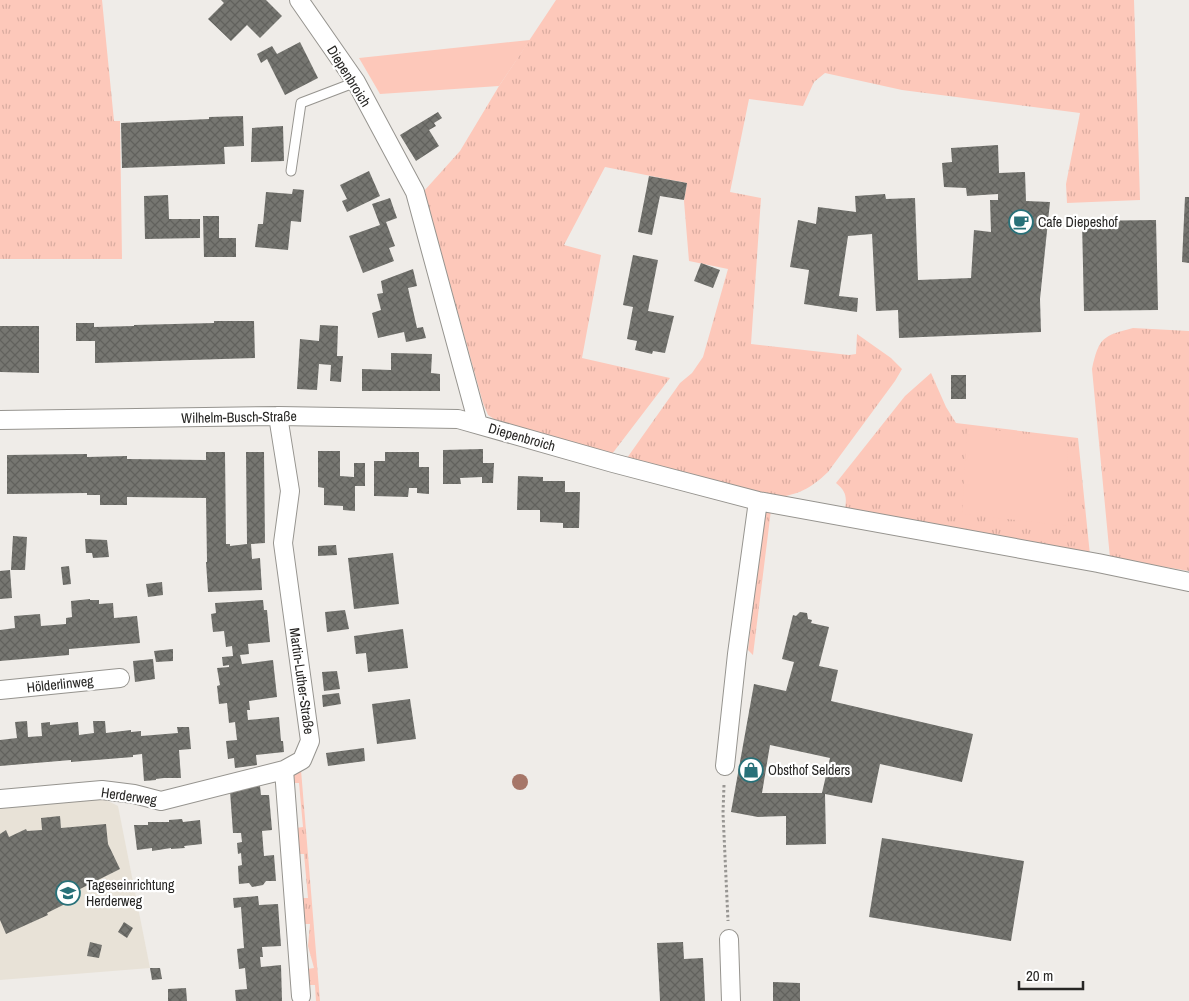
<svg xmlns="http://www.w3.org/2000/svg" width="1189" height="1001" viewBox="0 0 1189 1001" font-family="'Archivo Narrow',sans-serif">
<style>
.built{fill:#e8e2d7}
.grass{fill:url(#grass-tufts)}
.garden{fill:#fdc8ba}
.building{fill:url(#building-cross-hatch);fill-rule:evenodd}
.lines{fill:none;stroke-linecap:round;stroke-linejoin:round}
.lane-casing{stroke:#96948f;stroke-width:11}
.street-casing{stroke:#96948f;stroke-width:20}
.path{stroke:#989693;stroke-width:3;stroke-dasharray:2.5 2.5;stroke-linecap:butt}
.lane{stroke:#fff;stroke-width:9}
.street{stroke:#fff;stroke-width:18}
.tree{fill:#a67668}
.labels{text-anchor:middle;stroke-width:4.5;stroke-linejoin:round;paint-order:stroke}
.street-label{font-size:14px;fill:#272624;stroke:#fff}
.poi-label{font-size:14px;fill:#272624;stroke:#fff;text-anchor:start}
</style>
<defs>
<pattern id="grass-tufts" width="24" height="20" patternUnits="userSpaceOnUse" patternTransform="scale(1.25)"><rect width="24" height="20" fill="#fdc8ba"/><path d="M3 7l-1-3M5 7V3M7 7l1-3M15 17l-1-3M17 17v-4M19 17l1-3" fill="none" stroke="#d9aca0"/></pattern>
<pattern id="building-cross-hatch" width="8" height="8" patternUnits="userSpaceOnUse" patternTransform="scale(1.25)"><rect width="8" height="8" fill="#767671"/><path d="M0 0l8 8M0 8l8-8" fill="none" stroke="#61615d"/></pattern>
</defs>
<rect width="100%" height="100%" fill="#efece8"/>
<!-- built -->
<path class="built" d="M98,796L118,806L150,968L0,980V805Z"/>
<!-- grass -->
<path class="grass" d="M0,0H102L114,121H120L122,259H0Z
M556,0H1134L1140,200L1067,203L1066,184L1080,113L902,90L825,73L814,82L803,106L749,99L730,192L761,198L751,344L849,355L856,354L857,334L891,358L902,369L895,381L828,472C810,489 798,495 773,498L627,458L680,383L692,373L703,357L728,269L689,261L684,201L687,183L605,167L564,245L601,255L582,358L670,378L612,454L500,423L488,415L483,403L424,191L460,151L499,86Z
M1133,328L1189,331V571L1110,558L1092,369C1099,337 1103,336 1133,328Z
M931,373L946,407L956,423L1078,438L1090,555L845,509C847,497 846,491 836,483L905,396Z
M764,510H771L753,655L748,650Z
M301,770L320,1001H316L315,985H308L307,969L314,968L308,946L310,924H304L302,898H308L304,854H298L296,828L303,827L299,783H292V777L296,772Z"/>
<!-- garden -->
<path class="garden" d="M530,40L499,86L380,94L359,58Z
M967,427L1067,439L1068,526L962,514Z"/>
<!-- building -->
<path class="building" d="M221,0H266L282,16L260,38L247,25L231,41L208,19L224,3Z
M300,42L318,78L285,95L267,59L261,63L257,54L272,46L277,54Z
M438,112L442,118L434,123L436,126L429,130L439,146L416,161L400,135Z
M243,116L244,146L224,147L225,164L122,168L121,123L209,119V117Z
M283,126L284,161L251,162L252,128Z
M998,145L999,173L1025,172L1026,201L1050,202L1040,299L1041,332L899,338L898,310L876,311L872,234L848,236L839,296L858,298L857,312L804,304L809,270L790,267L798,220L816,224L818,207L856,212L855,196L885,194L886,199L915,198L918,280L971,278L974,230L991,232L990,200H998V194L967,196L966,188L944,187L942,163L952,162L951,148Z
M369,171L380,196L347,212L342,201L347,199L340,185Z
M649,176L687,183L684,200L660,196L652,235L638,232Z
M293,189L304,190L301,222L291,221L288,250L255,247L258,224H263L266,192L292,194Z
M168,195L169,219H200V238L145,239L144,196Z
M1185,197H1189V263L1182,262Z
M390,198L397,218L386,222L395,246L389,248L394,261L363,273L349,236L380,225L372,204Z
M203,216H219V238H236V257H204Z
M1156,220L1158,310L1084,311L1082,221Z
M633,255L658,260L648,311L674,316L665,353L653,351L652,354L635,350L637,341L627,339L633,307L623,305Z
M701,263L720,270L713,288L694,281Z
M413,269L417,286L408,288L417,328L423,327L426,338L406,342L404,332L378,338L372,313L381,310L377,294L383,293L381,281Z
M214,321H254L255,358L95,363V341H76V323H94V327L134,326V325L214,323Z
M320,325L338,326L337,356H343L341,382L330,381L331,365L319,364L317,390L297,389L300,339L319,341Z
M0,326H39V373L0,372Z
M391,353L432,354L431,373L440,374V391H362V369L391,370Z
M951,375H966V399H951Z
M483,449V463H494L493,483H482V477L460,478L461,484H443V450Z
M318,451H340V476L354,477V463H365V486H355V511L343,510V506L324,505V488L318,487Z
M206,452H225L226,544H230V546L247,544L246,452H264L265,543L251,544L252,559L260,558L262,590L208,592L206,562H207L206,498L127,497V505H100V495H87V493L7,494V455L87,454V457L127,456V459L206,460Z
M385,452H419V467H429V494L417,493V488H409L408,497L374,496V461H385Z
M518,476L543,477V481H565V492H580L579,528H563V523L540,522V510H517Z
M13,536L27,537L25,570H11Z
M85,539L107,540L109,557L93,558L92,553H86Z
M336,545L337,555L318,556V546Z
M393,553L399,604L354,609L348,558Z
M69,566L71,584L63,585L61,567Z
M10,570L12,598L0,599V571Z
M162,582L163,595L148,597L146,584Z
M90,599V600H99V604L113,603L114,618L137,616L140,643L69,649V655L0,661V630L15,628L14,616L40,614L41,626L66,624V618L72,617L71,601Z
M263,600L264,610H267L270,642L248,644L249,654L240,655L242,664L273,660L277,697L249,701L250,710H247L248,720L279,717L281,741H283L284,752L256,755L257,765L235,768L234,758L228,759L226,741L237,740L235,722L229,723L227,703L219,704L217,686L220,685L217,668L229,667V665L223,666L222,657L233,656L232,646L226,647L224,631L213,632L211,614L216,613L215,603Z
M345,610L349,629L327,632L325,612Z
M800,612L807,613L808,619L812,620L811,623L829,627L819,666L838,670L831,701L973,734L962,782L880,764L872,803L825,794L826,844L786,845V816L758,817L731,812L754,684L786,691L794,662L782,659L793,615L796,616ZM770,745L830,758L822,793H762Z
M403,629L408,668L368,672L366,653L356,654L354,636Z
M173,649V661L156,662L154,651Z
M153,659L155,679L135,682L133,661Z
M337,671L340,689L324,691L322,672Z
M339,693L341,704L323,707L322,695Z
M410,699L416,739L377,744L372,704Z
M27,721L28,737L42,736L41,723L50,722V725L78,722L79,735L94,733L93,721H105L106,733L131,730V732L141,731V736L178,733L177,727H189L191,749L179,750L181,778H164L156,779V780L144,781L142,754L133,755V757L71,762V760L0,766V740L17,738L15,722Z
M364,748L365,761L328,766L326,753Z
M260,786L261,795H269L272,830L262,831L264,856L274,855L276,881H266L263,885L252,887L249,883L239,884L238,866L242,865L241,853L238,854L237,843L242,842L241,833H233L230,791L239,788Z
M60,816L61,828L106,824L108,844L120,869L66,896L69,902L47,913L48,915L6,934L0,920V834L6,830L9,837L26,829L27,831L42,830L41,818Z
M182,819L183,822L200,820L202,844L184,846L185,848L171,849V848L152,851V848L137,850L134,825H148V822H169V820Z
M882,838L1024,861L1011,941L869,917Z
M258,896L259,905L278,904L281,946L262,947L263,957H260L261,967L281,965L282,1001H236L235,990L247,989L245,968L239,969L237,949L244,948L241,907L234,908L233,898Z
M124,922L133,928L127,938L118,932Z
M90,942L102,945L99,958L87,956Z
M683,942L684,959L703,958L705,1001H660L657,943Z
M150,968H160L162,979L152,980Z
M773,982L800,983V1001H773Z
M186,988L187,1001H168V989Z"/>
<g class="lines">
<!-- lane casing -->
<g class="lane-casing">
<path id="lane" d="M291,171L301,103L356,82"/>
</g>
<!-- street casing -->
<g class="street-casing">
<path id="street" d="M299,0L356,82L415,192L478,424
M278,416L290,491L283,543L310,741L302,760L284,770L301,996
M0,420L278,416L458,419L613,463L758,501L1098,563L1189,582
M0,690L120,678
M725,766L737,654L758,501
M0,799L102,790L134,794L161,801L284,770
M729,939L731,1001"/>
</g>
<!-- path -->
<path class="path" d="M724,785L723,813L728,921"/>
<!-- lane -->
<use href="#lane" class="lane"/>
<!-- street -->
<use href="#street" class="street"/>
</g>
<!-- trees -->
<circle class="tree" cx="520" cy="782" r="8"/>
<!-- icons -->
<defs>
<g id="cafe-ring" transform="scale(1.25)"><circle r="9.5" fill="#fff" stroke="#287179" stroke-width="1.5"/><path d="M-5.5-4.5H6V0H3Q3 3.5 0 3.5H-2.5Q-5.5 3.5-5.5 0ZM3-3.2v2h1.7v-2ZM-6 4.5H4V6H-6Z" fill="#287179"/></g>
<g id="shop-ring" transform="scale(1.25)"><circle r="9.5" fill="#fff" stroke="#287179" stroke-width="1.5"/><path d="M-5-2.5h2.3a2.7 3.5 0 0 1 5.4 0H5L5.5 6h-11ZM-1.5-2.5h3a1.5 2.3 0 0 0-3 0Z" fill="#287179"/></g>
<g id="school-ring" transform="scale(1.25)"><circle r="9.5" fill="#fff" stroke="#287179" stroke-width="1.5"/><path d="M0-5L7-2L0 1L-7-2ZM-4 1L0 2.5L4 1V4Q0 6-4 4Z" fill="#287179"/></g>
</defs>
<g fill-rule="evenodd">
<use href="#cafe-ring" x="1021" y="222"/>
<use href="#shop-ring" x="751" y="770"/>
<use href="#school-ring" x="68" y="893"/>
</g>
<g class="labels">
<!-- street labels -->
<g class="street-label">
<text transform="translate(349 76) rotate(58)" y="5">Diepenbroich</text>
<text transform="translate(239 417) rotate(-1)" y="5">Wilhelm-Busch-Straße</text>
<text transform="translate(522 437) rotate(16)" y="5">Diepenbroich</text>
<text transform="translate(302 681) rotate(82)" y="5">Martin-Luther-Straße</text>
<text transform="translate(60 684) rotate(-6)" y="5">Hölderlinweg</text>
<text transform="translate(129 796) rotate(8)" y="5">Herderweg</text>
</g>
<!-- poi labels -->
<g class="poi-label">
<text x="1038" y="227">Cafe Diepeshof</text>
<text x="768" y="775">Obsthof Selders</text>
<text x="86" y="890">Tageseinrichtung<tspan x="86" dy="16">Herderweg</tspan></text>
</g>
</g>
<!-- scale -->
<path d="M1019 981v8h64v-8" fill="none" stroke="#272624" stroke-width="2.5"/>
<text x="1026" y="981" font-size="15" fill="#272624" stroke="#ffffff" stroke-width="4" paint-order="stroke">20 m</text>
</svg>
